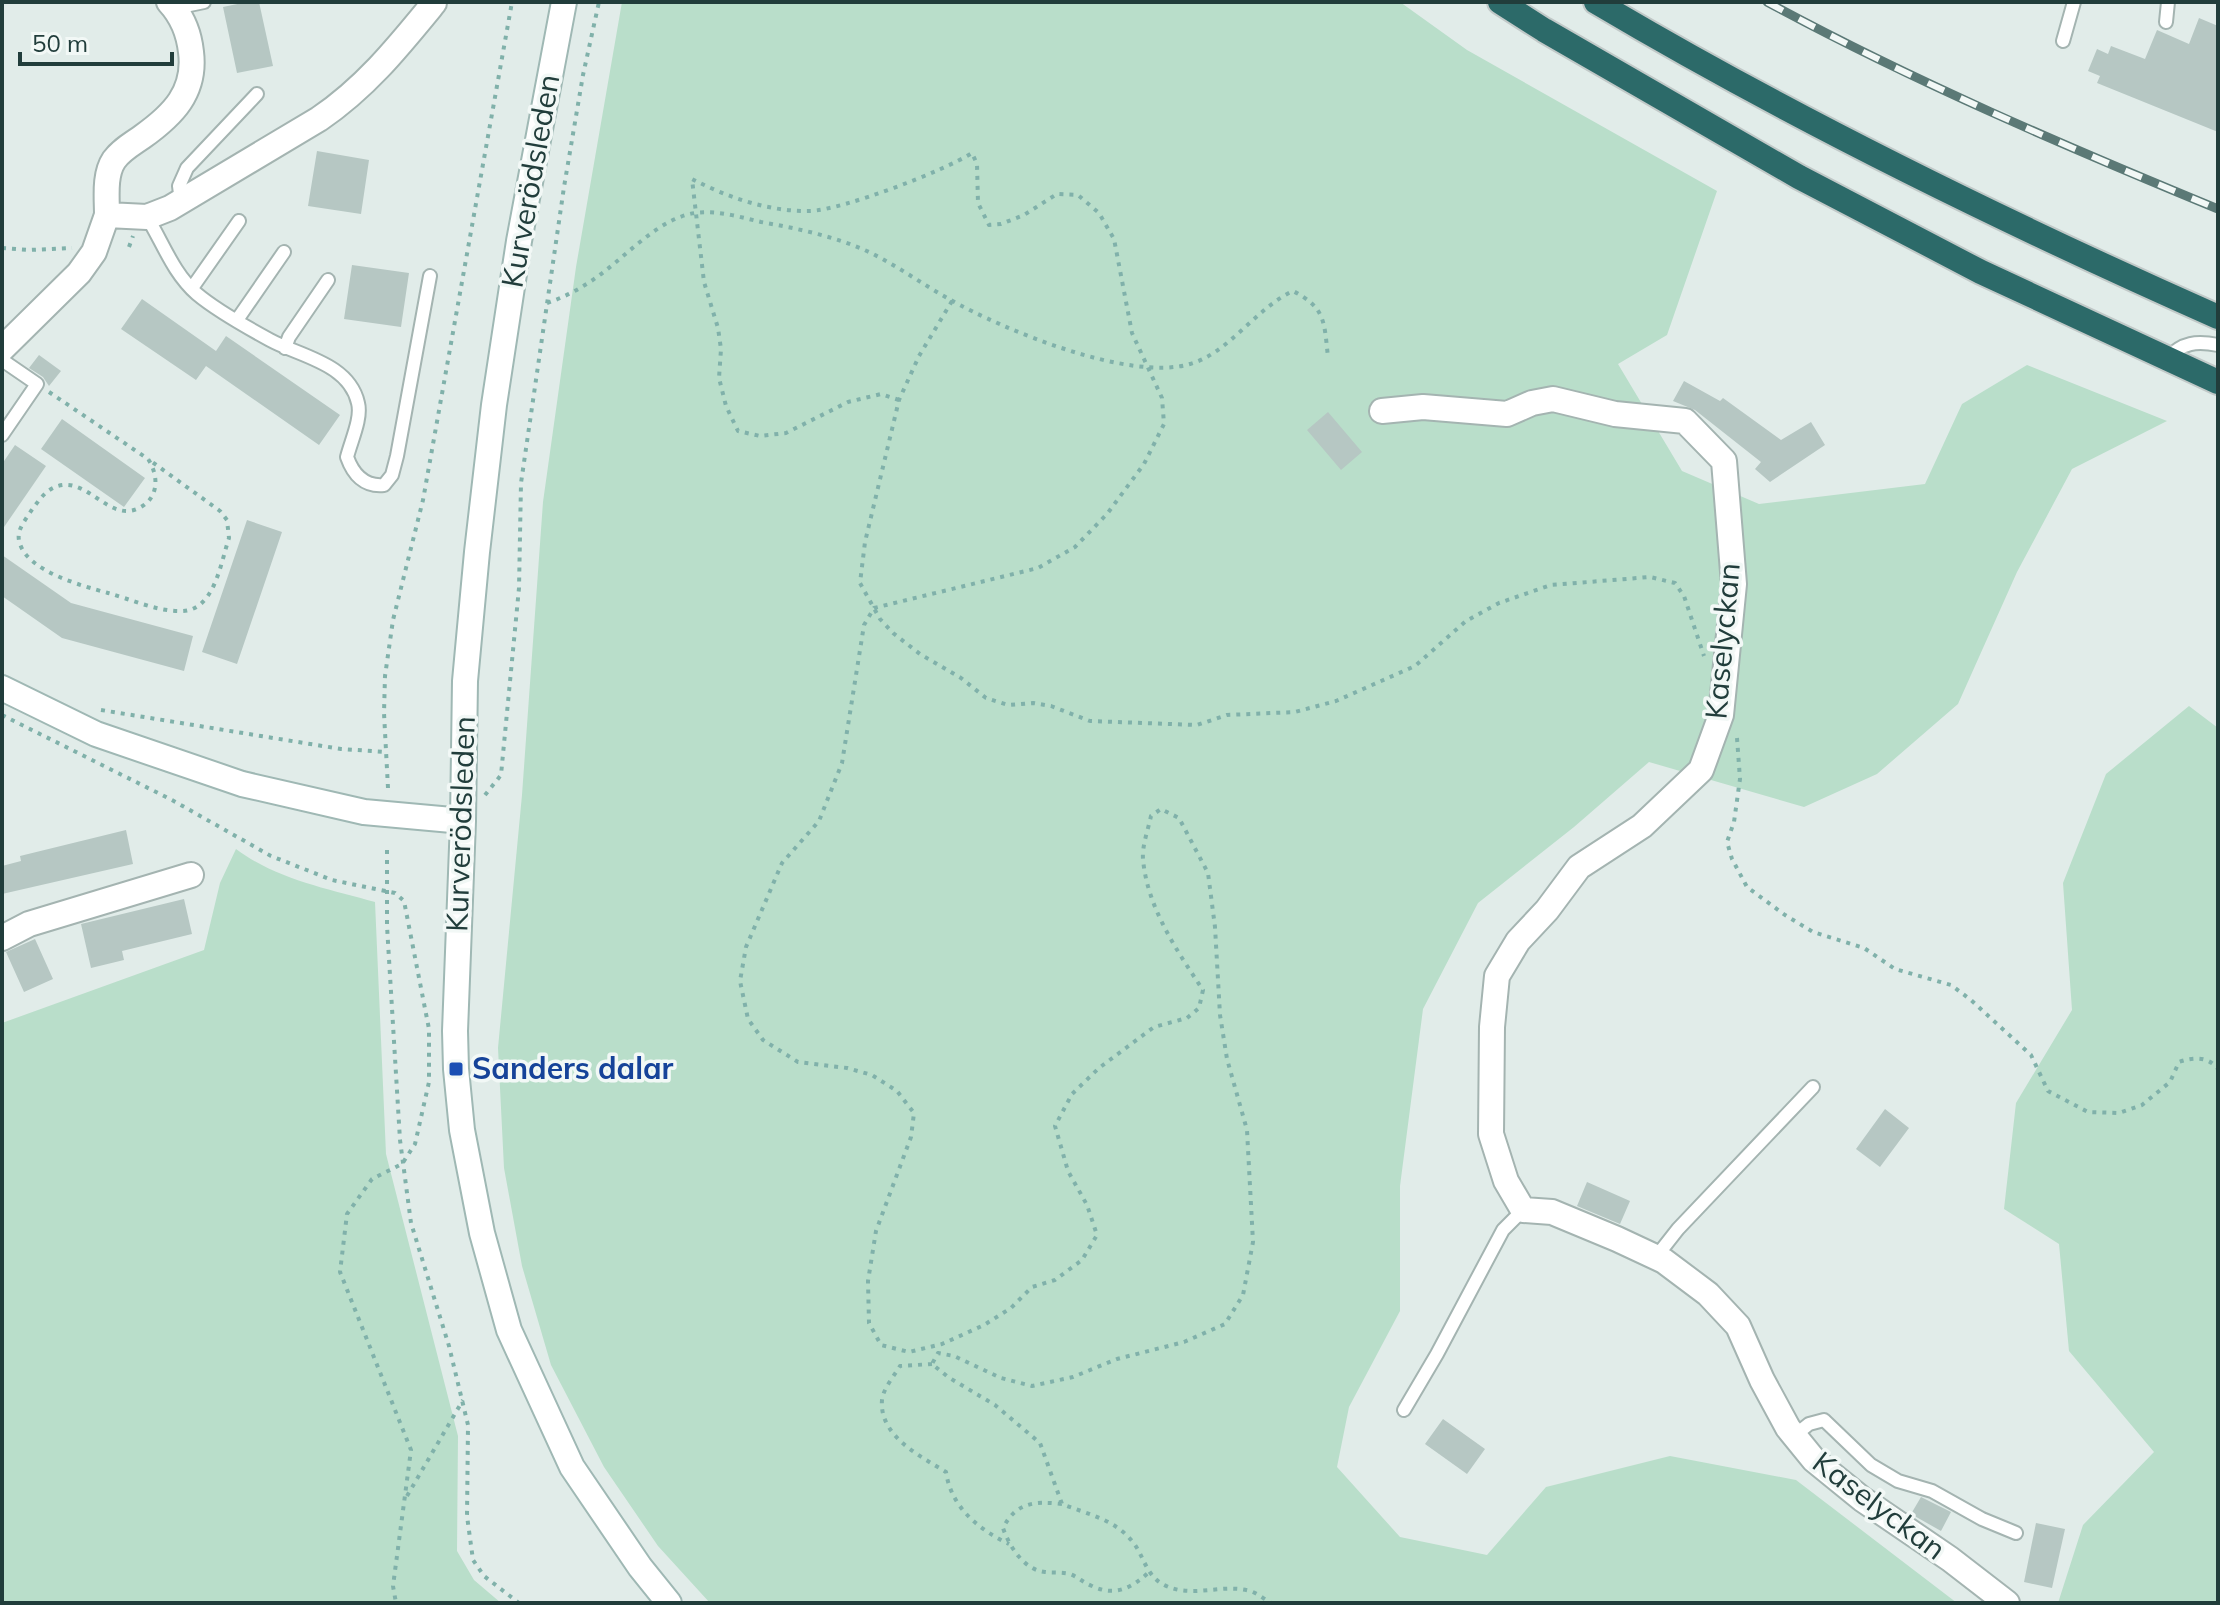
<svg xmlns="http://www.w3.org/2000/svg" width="2220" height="1605" viewBox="0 0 2220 1605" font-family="Mulish,sans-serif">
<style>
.green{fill:#b9deca}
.building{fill:#b6c7c3}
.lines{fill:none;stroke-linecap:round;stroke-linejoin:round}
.lane-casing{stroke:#a4b4b1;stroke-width:16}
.street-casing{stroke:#a4b4b1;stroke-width:28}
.secondary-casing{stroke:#9fb8b4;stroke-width:28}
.highway-casing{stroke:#c1c9c8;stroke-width:28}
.path{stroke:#80b1aa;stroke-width:4;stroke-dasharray:4 6;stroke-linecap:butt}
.lane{stroke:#fff;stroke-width:12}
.street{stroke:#fff;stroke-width:24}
.secondary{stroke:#fff;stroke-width:24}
.highway{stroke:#2c6a69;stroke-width:24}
.rail-casing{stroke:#5b7976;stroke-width:9}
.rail{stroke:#f2f8f6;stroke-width:6;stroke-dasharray:18;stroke-linecap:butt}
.transit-dot{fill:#1a4fb4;stroke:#f2f8f6;stroke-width:3}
.labels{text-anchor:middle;stroke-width:7;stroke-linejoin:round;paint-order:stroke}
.street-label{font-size:30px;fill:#213d3b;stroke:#f2f8f6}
.transit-label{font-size:30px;font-weight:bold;fill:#164399;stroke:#f2f8f6;text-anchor:start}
</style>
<rect width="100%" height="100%" fill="#e1ece9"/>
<!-- green -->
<path class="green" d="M622,2H1400L1467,50L1717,191L1667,335L1618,364L1682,471L1759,504L1925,484L1962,404L2027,365L2167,421L2072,469L2017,572L1958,704L1877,774L1804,807L1649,762L1574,827L1478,903L1423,1009L1400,1186V1311L1349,1407L1337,1467L1400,1537L1487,1555L1546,1487L1670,1456L1796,1480L1957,1603H710L658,1546L604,1467L551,1365L522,1266L504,1168L498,1048L522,795L543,502L576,267Z
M2189,706L2218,728V1603H2058L2083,1525L2154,1452L2069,1351L2059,1244L2004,1209L2016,1103L2072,1010L2063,883L2106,774Z
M236,849C276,879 328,889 375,902L386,1154L458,1436L457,1551L474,1580L501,1603H2V1023L204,950L220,883Z"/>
<!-- building -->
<path class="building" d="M247,2H259L273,66L237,73L223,7Z
M2199,18L2218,26V132L2097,83L2100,76L2088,71L2097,49L2108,54L2111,46L2145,59L2157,30L2189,44Z
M317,151L369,160L361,214L308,206Z
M352,265L409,273L401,327L344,319Z
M142,299L216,351L226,336L340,415L319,445L206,366L196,380L121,329Z
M39,355L61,371L49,386L43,377L29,368Z
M1684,381L1720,401L1723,398L1781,440L1811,422L1825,445L1770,482L1755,469L1761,462L1695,410L1673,401Z
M1328,412L1362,452L1341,470L1307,430Z
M62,419L145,478L124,507L41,449Z
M15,445L46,466L2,530V464Z
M247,520L282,532L237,664L202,652Z
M2,555L71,603L193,636L184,671L62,638L2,596Z
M126,830L133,864L2,894V866L21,861L20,856Z
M184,899L192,934L122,951L124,960L91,968L81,924Z
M35,939L53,979L24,992L6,952Z
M1885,1109L1909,1128L1880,1167L1856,1149Z
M1587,1182L1630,1201L1620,1224L1577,1206Z
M1443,1419L1485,1449L1467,1474L1425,1444Z
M1921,1497L1951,1512L1941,1531L1911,1514Z
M2036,1523L2065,1529L2052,1588L2024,1582Z"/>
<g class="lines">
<!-- lane casing -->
<g class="lane-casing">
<path id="lane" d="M175,8L204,2
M2166,22L2168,2
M2063,41L2074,2
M181,201L179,186L187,168L257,94
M147,217C163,243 173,273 197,294C216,310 248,328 270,340C299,356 349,363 358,403C362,418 351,441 347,457C353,474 364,487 384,485L392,475L397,456L430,276
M192,288L239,221
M237,320L284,252
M285,348L289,337L328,280
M2167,359C2182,342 2197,341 2218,345
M2,360L37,384L2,435
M1656,1257L1678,1229L1813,1087
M1404,1410L1437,1354L1503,1230L1523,1210
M1794,1436L1809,1424L1824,1420L1871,1465L1898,1481L1932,1491L1982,1519L2016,1533"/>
</g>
<!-- street casing -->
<g class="street-casing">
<path id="street" d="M107,215C107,198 104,175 114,160C121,150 132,144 142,137C173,115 196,92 191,52C189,33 182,16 169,2
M2,349L79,273L94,252L107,215L147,217L170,208L319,119C366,87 398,47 434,3
M1382,411L1423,407L1507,414L1532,403L1553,399L1615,414L1685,421L1724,461L1734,584L1721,715L1701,770L1642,826L1579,867L1547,910L1518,941L1497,976L1492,1027L1491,1134L1506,1181L1523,1210L1552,1212L1617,1239L1664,1261L1708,1294L1738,1326L1762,1380L1788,1428L1814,1460L1862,1499L1950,1559L2007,1603
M2,938L29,924L191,875"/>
</g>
<!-- secondary casing -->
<g class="secondary-casing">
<path id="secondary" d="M564,2L519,241L494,405L477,552L465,681L463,821L455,1031L456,1069L462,1130L482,1233L509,1330L572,1467L640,1567L669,1603
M2,688L96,734L242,784L364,812L463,821"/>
</g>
<!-- highway casing -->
<g class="highway-casing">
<path id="highway" d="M1500,2L1544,30L1799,177L1981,272L2218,382
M1596,2C1795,120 2006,223 2218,317"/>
</g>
<!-- path -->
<path class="path" d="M129,247L133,236
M2,248L29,250L72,248
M952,301L919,356L899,400L865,542L860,583L880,619L893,633L920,654L961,678L986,698L1008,705L1033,703L1051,706L1090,721L1197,725L1227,715L1295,712L1336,701L1415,666L1466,621L1499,603L1551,585L1650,577L1675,583L1684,596L1704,656
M547,303C568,296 587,285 605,271C631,251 661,218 695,213C717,210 740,217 761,222C795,228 828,235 860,248C891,261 920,283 949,299C1004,330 1129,382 1190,364C1229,353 1256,308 1293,291C1326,308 1324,322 1328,357
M49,392L148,459C158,474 160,496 141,507C112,524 91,482 63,485C47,487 40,499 31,511C25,521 15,531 20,544C29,572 83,586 108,593C130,599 156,611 179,611C214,613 220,565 229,538L227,520L220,511L148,459
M899,400L881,394L848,402L786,433L760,436L738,431L726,406L719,378L721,349L718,328L704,282L692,179C727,197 769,212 810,211C842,210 944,171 972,153L977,164L978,203L989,225L1001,224L1024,215L1057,194L1078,195L1099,213L1114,239L1132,333L1162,398L1164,424L1144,464L1107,514L1075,547L1038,568L874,608L864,625L842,763L819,821L782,863L746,947L740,981L748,1019L763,1040L798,1062L847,1068L872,1075L897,1091L914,1113L911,1137L876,1231L868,1281L869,1323L881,1345L909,1352L942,1344L984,1325L1011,1308L1032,1287L1055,1280L1082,1260L1097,1235L1087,1205L1068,1171L1055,1126L1072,1094L1099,1068L1154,1027L1187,1018L1199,1008L1203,990C1177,951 1147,907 1143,859C1142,846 1148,830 1151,816L1161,809L1179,818L1208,873L1215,927L1220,1015L1227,1059L1247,1130L1253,1242L1243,1295L1225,1324L1184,1342L1117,1359L1073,1377L1032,1386L1001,1378L954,1356L938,1353L932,1364L948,1377L995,1405L1040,1443L1062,1504C1087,1514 1114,1519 1132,1541C1144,1555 1145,1575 1164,1585C1192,1599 1221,1583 1250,1591C1257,1593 1264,1599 1271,1603
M101,710L341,749L387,752
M2,715L172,800L271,856L332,880L395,893L404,901L429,1029V1082L415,1144L402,1164L372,1179L347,1214L340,1272L411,1450L393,1586L396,1603
M1737,738L1740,779L1734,822L1727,842L1732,859L1747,887L1785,915L1813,932L1864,948L1895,969L1951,985L1971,1000L2031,1055L2048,1091L2088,1112L2119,1113L2142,1105L2170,1082L2179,1062C2193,1057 2208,1056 2218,1069
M388,788L384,713L385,676L393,620L423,500L512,2
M485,795L501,775L519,588L521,483L564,187L583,75L599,2
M387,850V926L400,1140L411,1223L449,1346L468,1425L467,1516L473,1560L484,1576L519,1603
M932,1364L900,1366C894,1376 883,1389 882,1400C879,1436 920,1456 946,1472C951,1507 978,1529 1009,1544
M407,1496L463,1400
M1062,1504C1035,1501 1016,1502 1003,1528C1009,1546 1024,1570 1045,1572C1053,1573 1061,1572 1070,1574C1078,1577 1084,1583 1092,1586C1115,1597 1132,1588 1149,1572"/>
<!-- lane -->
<use href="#lane" class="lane"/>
<!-- street -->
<use href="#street" class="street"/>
<!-- secondary -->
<use href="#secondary" class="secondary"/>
<!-- highway -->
<use href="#highway" class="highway"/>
<!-- rail casing -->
<g class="rail-casing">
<path id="rail" d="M1767,2C1913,81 2065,146 2218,209"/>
</g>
<!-- rail -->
<use href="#rail" class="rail"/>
</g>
<!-- markers -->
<rect class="transit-dot" x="448" y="1061" width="16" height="16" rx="4"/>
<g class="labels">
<!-- street labels -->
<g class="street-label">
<text transform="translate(531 181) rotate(-80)" y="10">Kurverödsleden</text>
<text transform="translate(1723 641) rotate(-85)" y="10">Kaselyckan</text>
<text transform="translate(461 824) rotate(-88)" y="10">Kurverödsleden</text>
<text transform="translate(1879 1506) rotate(37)" y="10">Kaselyckan</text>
</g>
<!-- transit labels -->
<g class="transit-label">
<text x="472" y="1079">Sanders dalar</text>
</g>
</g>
<!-- border -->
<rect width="2220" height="1605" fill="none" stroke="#213d3b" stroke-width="8"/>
<!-- scale -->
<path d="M20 52v12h152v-12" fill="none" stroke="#213d3b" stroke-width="4"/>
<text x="32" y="52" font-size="24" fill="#213d3b" stroke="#f2f8f6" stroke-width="6" paint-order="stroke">50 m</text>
</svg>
